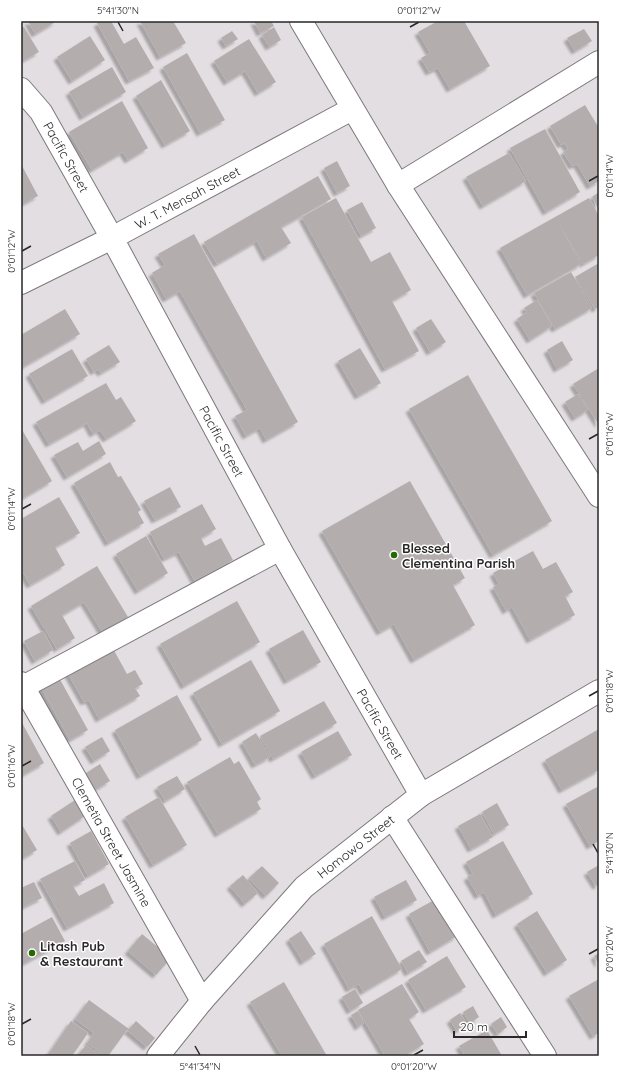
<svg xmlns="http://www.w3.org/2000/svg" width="620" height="1077" viewBox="0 0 620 1077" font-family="Quicksand,sans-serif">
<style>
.building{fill:#b4adad;filter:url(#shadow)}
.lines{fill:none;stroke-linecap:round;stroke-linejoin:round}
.minor-casing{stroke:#7d787c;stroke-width:24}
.minor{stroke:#fff;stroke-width:22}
.ticks{fill:none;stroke:#292728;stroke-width:1.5}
.poi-dot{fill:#256900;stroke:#fff;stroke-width:1.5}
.labels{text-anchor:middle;stroke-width:3;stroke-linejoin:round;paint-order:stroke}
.street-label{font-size:13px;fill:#292728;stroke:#fff}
.poi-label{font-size:13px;font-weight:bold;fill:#292728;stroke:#fff;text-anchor:start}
.neatline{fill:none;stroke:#292728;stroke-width:1.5}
.ticks-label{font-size:10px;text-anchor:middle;fill:#292728}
</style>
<defs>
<filter id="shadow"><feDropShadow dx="-3.5" dy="3.5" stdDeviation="1" flood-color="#0004"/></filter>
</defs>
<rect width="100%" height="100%" fill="#e3dee1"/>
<!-- building -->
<path class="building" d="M28,21H57L35,34Z
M101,21H111L124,44L136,37L154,68L129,81L97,23Z
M140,21H173L186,43L160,57Z
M254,21H271L274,26L260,33Z
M438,21H464L490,66L450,89L438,68L429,72L421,58L430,53L418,32Z
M24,27L39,52L21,62V28Z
M274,27L281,40L269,47L262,35Z
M584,29L592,41L575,51L567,38Z
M232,31L238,39L226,46L221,38Z
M90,36L105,60L72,81L57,57Z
M249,39L276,82L258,93L245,71L227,82L214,61Z
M187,53L225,120L200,133L163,67Z
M112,67L126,92L83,117L69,92Z
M161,80L190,131L165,145L136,96Z
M122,101L148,148L128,160L123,152L92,170L69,132Z
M585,105L599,128V181L590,186L577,164L572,166L563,152L568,149L564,143L561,145L550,126Z
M545,129L580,192L546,212L510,148Z
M509,153L526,181L483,206L466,177Z
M337,161L350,186L337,193L324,168Z
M21,164L38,196L21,205Z
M318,176L331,199L281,227L291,243L266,258L257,241L217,264L204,242Z
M599,192V210L592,197Z
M336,198L371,262L390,252L411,290L392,301L419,351L385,369L302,217Z
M589,198L599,216V255L583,264L558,222L581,264L527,295L500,248Z
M362,202L376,228L361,236L347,210Z
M194,234L298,422L266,440L260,428L246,436L235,416L247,410L180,291L166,299L152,273L165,265L158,254Z
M599,263V307L595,309L575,277Z
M571,272L592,308L555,329L534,293Z
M537,300L552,326L530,340L517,319L527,312L524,308Z
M65,309L80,334L21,368V335Z
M431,319L446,342L430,352L416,328Z
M562,341L573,360L557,369L547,350Z
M109,345L120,362L101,373L98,369L94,372L86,359Z
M360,348L381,383L358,396L338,361Z
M72,349L88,376L45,401L29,374Z
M599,368V425L573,384Z
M468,375L552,521L493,555L409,409Z
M106,383L116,400L121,397L136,421L106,439L100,430L93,434L87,423L49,444L36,422Z
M578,394L588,410L575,418L565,402Z
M21,428L52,481L23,498L21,495Z
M99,441L106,454L67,477L54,455L78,442L83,451Z
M110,462L118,477L121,476L141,510L138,512L144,523L108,543L74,483Z
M410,481L465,578L453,585L475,625L414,660L394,624L380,632L322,531Z
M170,487L181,507L155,520L144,501Z
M59,497L80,533L55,547L65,565L30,585L21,569V519Z
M202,504L216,529L201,538L205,546L221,538L233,560L195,581L179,552L164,559L150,532Z
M146,536L168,573L138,591L116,554Z
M533,551L543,569L556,562L573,592L565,596L575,615L530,640L512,607L506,611L493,587L499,584L493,573Z
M97,566L128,617L103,633L84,602L62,615L75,638L57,649L31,606Z
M237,601L260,642L184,686L160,644Z
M303,630L321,662L287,681L269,649Z
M43,631L53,650L35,661L24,641Z
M111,645L127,674L135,670L143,684L135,688L140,696L99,719L89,700L84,702L66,670Z
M251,660L280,711L222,744L193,693Z
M57,674L88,730L70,740L39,684Z
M177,695L202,740L140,776L115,730Z
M324,701L337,723L273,759L260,736Z
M21,721L44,763L21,776Z
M599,729V770L562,790L545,760Z
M338,731L352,755L315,776L301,752Z
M256,733L270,757L255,765L242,742Z
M102,737L110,751L94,761L85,747Z
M230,757L234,764L239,761L261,799L257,802L261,809L218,834L187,782Z
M100,764L110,781L93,791L83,775Z
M177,776L185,789L165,801L157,787Z
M597,787L599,790V841L590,846L566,804Z
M159,797L187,845L153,865L125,817Z
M75,800L85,816L61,832L51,816Z
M497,803L509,825L494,834L482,812Z
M480,814L493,837L471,849L458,826Z
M21,823L37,850L21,859Z
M91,831L109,864L88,876L70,843Z
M503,841L533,894L496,915L484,892L478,896L467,877L473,874L466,862Z
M75,861L85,880L73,886L79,896L104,883L114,903L67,928L40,879Z
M599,865V885L596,886L587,872Z
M262,866L279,883L266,896L249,878Z
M243,875L258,893L245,904L230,886Z
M406,880L417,900L385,917L374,897Z
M34,882L42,898L21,908V888Z
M436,899L457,936L430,952L409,914Z
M537,911L567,960L547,973L517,924Z
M372,916L402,969L363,992L359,984L349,989L324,944Z
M52,917L65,941L21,965V934Z
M301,931L316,954L303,962L289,939Z
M142,934L171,958L156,975L128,951Z
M419,950L427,962L408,973L401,961Z
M599,953V965L594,956Z
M447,956L466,987L426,1010L408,980Z
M599,979V1033L593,1036L569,996Z
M284,982L327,1056H282L250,1002Z
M402,984L419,1012L409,1019L424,1044L404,1056H385L358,1010Z
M355,989L363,1003L350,1011L342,997Z
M89,1000L129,1029L136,1021L155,1038L147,1047L127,1030L108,1056H105L87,1043L94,1033L75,1019Z
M473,1006L479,1017L470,1023L463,1012Z
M358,1011L364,1023L358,1027L351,1015Z
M460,1013L467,1024L457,1031L450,1020Z
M501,1017L507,1027L498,1034L491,1024Z
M71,1021L88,1033L72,1056H56L50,1052Z
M487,1030L502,1056H465L459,1046Z
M86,1045L102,1056H77Z"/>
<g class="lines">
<!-- minor casing -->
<g class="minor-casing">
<g id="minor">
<path d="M301,21L398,185L599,496"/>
<path id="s1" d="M21,89L41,112L112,238L280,549L421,795"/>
<path d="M398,185L599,62"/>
<path id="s2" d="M21,283L112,238L352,109"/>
<path id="s3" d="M21,683L202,1001"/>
<path d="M23,687L280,549"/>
<path d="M392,817L545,1056"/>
<path id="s4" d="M158,1056L202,1001L304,887L421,795L599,691"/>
</g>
</g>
<!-- minor -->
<use href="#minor" class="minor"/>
</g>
<!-- ticks -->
<path class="ticks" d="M118,22L123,31M410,27L419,22M589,181L598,176M22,251L31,246M589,439L598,434M22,509L31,504M589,696L598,691M22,766L31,761M593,844L598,853M589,954L598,949M22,1024L31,1019M195,1046L200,1055M414,1055L423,1050"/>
<!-- markers -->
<g class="poi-dot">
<circle cx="394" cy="555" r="4"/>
<circle cx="32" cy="953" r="4"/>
</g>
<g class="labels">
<!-- street labels -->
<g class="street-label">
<text dy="5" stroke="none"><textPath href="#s1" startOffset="82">Pacific Street</textPath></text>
<text dy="5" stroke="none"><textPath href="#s2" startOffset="187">W. T. Mensah Street</textPath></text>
<text dy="5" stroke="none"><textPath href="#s1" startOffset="406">Pacific Street</textPath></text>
<text dy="5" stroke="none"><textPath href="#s1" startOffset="730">Pacific Street</textPath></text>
<text dy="5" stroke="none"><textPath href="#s3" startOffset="183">Clemetia Street Jasmine</textPath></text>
<text dy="5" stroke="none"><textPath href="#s4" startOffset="289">Homowo Street</textPath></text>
</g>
<!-- poi labels -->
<g class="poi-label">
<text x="402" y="553">Blessed<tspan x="402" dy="15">Clementina Parish</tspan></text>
<text x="40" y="951">Litash Pub<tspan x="40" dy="15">&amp; Restaurant</tspan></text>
</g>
</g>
<!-- border -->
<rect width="620" height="1077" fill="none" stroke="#ffffff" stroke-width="44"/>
<!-- scale -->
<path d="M454 1031v6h72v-6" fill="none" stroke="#292728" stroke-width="2"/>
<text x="460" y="1031" font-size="12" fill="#292728" stroke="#ffffff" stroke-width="3" paint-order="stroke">20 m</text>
<rect x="22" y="22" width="576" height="1033" class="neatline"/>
<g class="ticks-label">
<text x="118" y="14">5°41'30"N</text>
<text x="419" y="14">0°01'12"W</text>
<text transform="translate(609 176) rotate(-90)" y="4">0°01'14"W</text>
<text transform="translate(11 251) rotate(-90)" y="4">0°01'12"W</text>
<text transform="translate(609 434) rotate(-90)" y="4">0°01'16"W</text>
<text transform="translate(11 509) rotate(-90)" y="4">0°01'14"W</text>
<text transform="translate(609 691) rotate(-90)" y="4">0°01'18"W</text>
<text transform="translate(11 766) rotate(-90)" y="4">0°01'16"W</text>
<text transform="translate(609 853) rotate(-90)" y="4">5°41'30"N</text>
<text transform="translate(609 949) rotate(-90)" y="4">0°01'20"W</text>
<text transform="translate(11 1024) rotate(-90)" y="4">0°01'18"W</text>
<text x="200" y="1070">5°41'34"N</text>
<text x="414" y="1070">0°01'20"W</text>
</g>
</svg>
